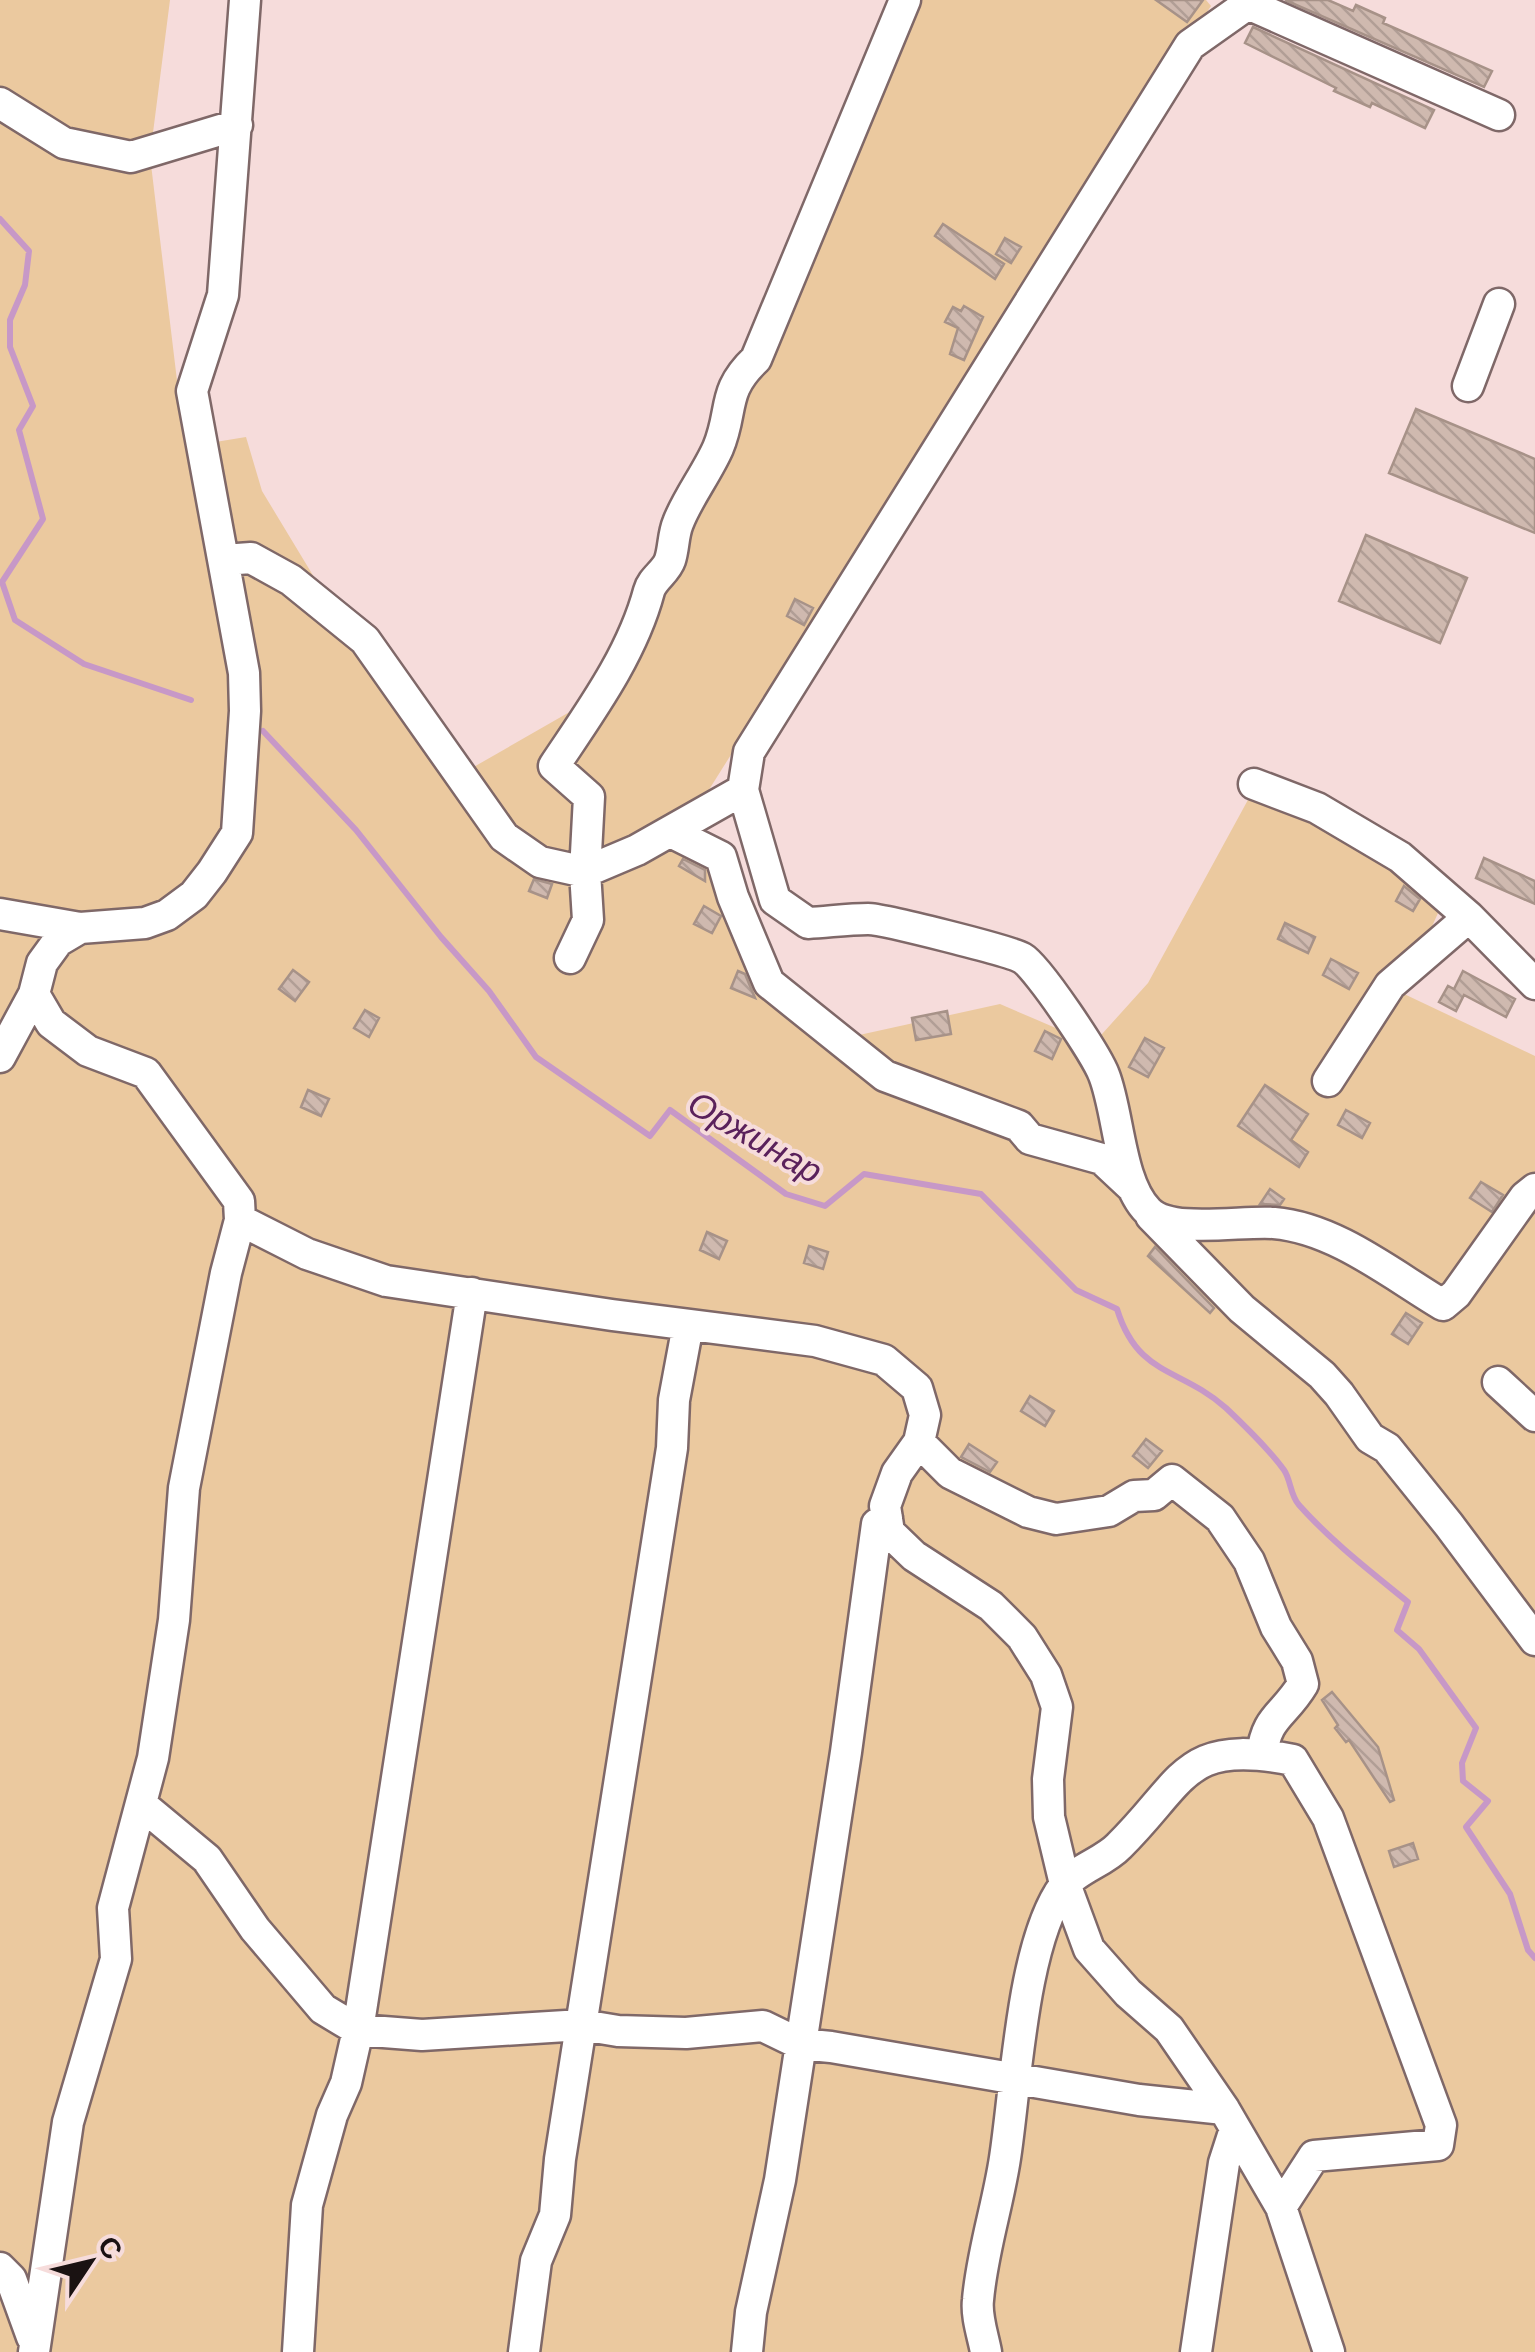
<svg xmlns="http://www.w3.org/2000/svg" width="1535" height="2352" viewBox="0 0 1535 2352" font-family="Helvetica,sans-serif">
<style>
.garden{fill:#ebc99f}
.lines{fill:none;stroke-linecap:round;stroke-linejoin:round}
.stream{stroke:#c798c7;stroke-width:6}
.building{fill:url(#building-back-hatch);stroke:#a79288;stroke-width:2.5}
.minor-casing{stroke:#7f6868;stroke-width:35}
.minor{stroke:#fff;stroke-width:30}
.labels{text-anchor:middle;stroke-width:8;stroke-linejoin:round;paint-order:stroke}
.water-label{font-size:35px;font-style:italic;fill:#5a215b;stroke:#f6dcdb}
</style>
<defs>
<pattern id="building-back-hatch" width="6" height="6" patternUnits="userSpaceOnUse" patternTransform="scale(2.5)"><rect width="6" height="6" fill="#cfb9af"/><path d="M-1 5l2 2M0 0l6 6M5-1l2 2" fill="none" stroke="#b19e96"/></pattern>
</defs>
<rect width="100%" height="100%" fill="#f6dcdb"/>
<!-- garden -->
<path class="garden" d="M0,0H170L150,156L185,447L246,437L262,491L346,630L458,776L587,702L803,227L893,0H1206L1211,6L1054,241L683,831L749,890L759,964L841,1039L1000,1004L1093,1044L1148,983L1249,798L1376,850L1443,902L1402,993L1535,1056V2352H0Z"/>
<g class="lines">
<!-- stream -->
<path class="stream" d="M0,219L29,251L25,285L10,320V347L33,406L19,430L43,519L2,582L15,620L84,664L191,700
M263,731L356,830L441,937L489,991L536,1057L650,1136L670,1110L786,1194L825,1206L864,1174L981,1194L1076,1290L1117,1309C1138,1377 1180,1367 1226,1408C1245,1426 1269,1449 1284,1470C1291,1480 1290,1495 1299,1505C1331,1541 1370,1571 1408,1602L1397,1630L1419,1649L1476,1728L1462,1763L1463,1781L1488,1801L1466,1827L1510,1894L1528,1950L1535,1958"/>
</g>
<!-- building -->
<path class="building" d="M1156,0H1203L1187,22Z
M1285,0H1328L1353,11L1356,5L1385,18L1383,23L1492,71L1484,87Z
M1253,27L1434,110L1425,128L1372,103L1370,107L1334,91L1336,88L1245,43Z
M943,224L1004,264L995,279L935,236Z
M1005,238L1021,247L1011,263L996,254Z
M964,306L983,317L964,360L950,354L958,328L945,322L953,307L961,311Z
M1416,409L1535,459V533L1389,473Z
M1366,535L1467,578L1440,643L1339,601Z
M795,599L813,608L804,625L787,616Z
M1484,858L1535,881V904L1476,878Z
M683,859L705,870V881L679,866Z
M534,879L552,884L547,898L529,891Z
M1404,886L1420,899L1413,911L1396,901Z
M704,906L721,916L712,933L694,924Z
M1285,923L1315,937L1308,953L1278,939Z
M1331,959L1358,973L1349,989L1323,975Z
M293,970L309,982L295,1001L279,989Z
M738,971L745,974L755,998L731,988Z
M1463,971L1515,999L1506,1017L1464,995L1456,1011L1439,1002L1448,986L1454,989Z
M365,1010L379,1018L369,1037L354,1028Z
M947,1011L951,1034L916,1040L912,1018Z
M1045,1031L1061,1039L1052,1059L1035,1051Z
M1145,1038L1164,1048L1148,1077L1129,1067Z
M1265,1085L1308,1114L1291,1140L1308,1152L1299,1167L1238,1126Z
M308,1090L329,1099L321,1116L301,1107Z
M1346,1110L1370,1123L1362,1138L1338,1125Z
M1481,1182L1503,1195L1492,1212L1470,1198Z
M1270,1189L1284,1199L1280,1205L1260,1204Z
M707,1232L727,1241L719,1259L700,1250Z
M809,1246L828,1252L823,1269L804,1263Z
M1155,1247L1214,1308L1210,1313L1148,1256Z
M1406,1313L1422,1323L1408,1344L1392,1334Z
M1030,1396L1054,1411L1045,1426L1021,1411Z
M1146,1439L1162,1451L1148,1468L1133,1456Z
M969,1444L997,1462L990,1472L961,1457Z
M1332,1692L1378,1747L1394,1800L1390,1802L1349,1740L1346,1742L1335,1728L1338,1725L1322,1700Z
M1413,1843L1418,1859L1394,1867L1389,1851Z"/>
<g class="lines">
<!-- minor casing -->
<g class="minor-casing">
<path id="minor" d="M245,0L223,295L192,391L244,673L245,711L237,833L212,872L194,895L167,915L145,923L80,928L58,941L42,963L34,994L51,1023L88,1051L146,1073L239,1201L240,1220L307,1254L386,1281L612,1315L815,1341L884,1360L917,1388L925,1415L919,1442L897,1473L885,1506L889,1532L914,1556L991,1606L1022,1637L1046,1675L1057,1707L1048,1779L1049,1817L1065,1884L1089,1949L1128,1993L1169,2029L1224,2109L1281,2207L1329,2352
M0,103L64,143L131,157L237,125
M1499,115L1248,4L1190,45L749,752L743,790L775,900L808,923C828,922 848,919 868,919C883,919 1010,951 1022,958C1038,967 1097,1056 1104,1075C1119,1113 1119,1182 1148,1211C1171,1235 1243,1220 1274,1223C1335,1228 1391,1274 1443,1305L1456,1294L1525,1197L1535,1189
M1468,386L1499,304
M224,560L251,558L291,580L365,640L504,837L540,862L585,872L637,850L743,790
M1254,784L1317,808L1400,857L1469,917
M671,832L721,857L733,897L769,983L885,1076L1019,1126L1030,1139L1102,1159L1133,1188
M0,914L80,928
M570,958L588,920L585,872L589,797L554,766C590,712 632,655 649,591C652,579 666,572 670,560C674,548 673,535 678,523C687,499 707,473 718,448C734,410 721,392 756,359L905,0
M0,1057L34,994
M1328,1081L1390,985L1469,917L1535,984
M1151,1216L1242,1309L1322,1375L1339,1394L1370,1438L1387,1448L1449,1525L1535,1640
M1498,1382L1535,1416
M919,1442L950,1473L1028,1512L1056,1519L1109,1511L1134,1496L1154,1495L1172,1480L1220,1518L1249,1561L1276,1627L1297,1661L1303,1684C1284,1716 1266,1716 1262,1755
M142,1805L207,1859L255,1929L323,2009L358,2030L422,2035L582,2025L618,2031L686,2033L763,2026L800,2044L831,2047L1139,2100L1224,2109
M0,2268L11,2279L32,2337
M34,2352L68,2122L116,1959L113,1908L153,1758L174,1620L184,1488L226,1273L240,1220
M298,2352L307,2205L332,2115L346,2083L358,2030L472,1293
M524,2352L536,2261L555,2215L560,2159L672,1448L674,1400L688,1325
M747,2352L751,2312L780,2180L846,1752L877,1524L887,1518
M986,2352C983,2336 976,2316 978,2300C982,2252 998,2205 1005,2158C1016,2087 1022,1942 1064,1886C1076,1869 1104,1862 1119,1846C1186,1780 1183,1738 1293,1760L1328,1818L1441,2125L1438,2145L1314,2156L1281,2207
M1196,2352L1224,2163L1235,2129"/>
</g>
<!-- minor -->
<use href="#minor" class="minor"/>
</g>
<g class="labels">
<!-- water labels -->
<g class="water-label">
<text transform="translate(755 1137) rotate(30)" y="12">Оржинар</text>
</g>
</g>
<!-- north arrow -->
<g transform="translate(90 2262) rotate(55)" stroke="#f6dcdb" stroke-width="8" paint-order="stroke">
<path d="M0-8L18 38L0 25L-18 38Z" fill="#1a1212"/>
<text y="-15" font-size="28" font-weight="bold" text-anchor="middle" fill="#1a1212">С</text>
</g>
</svg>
